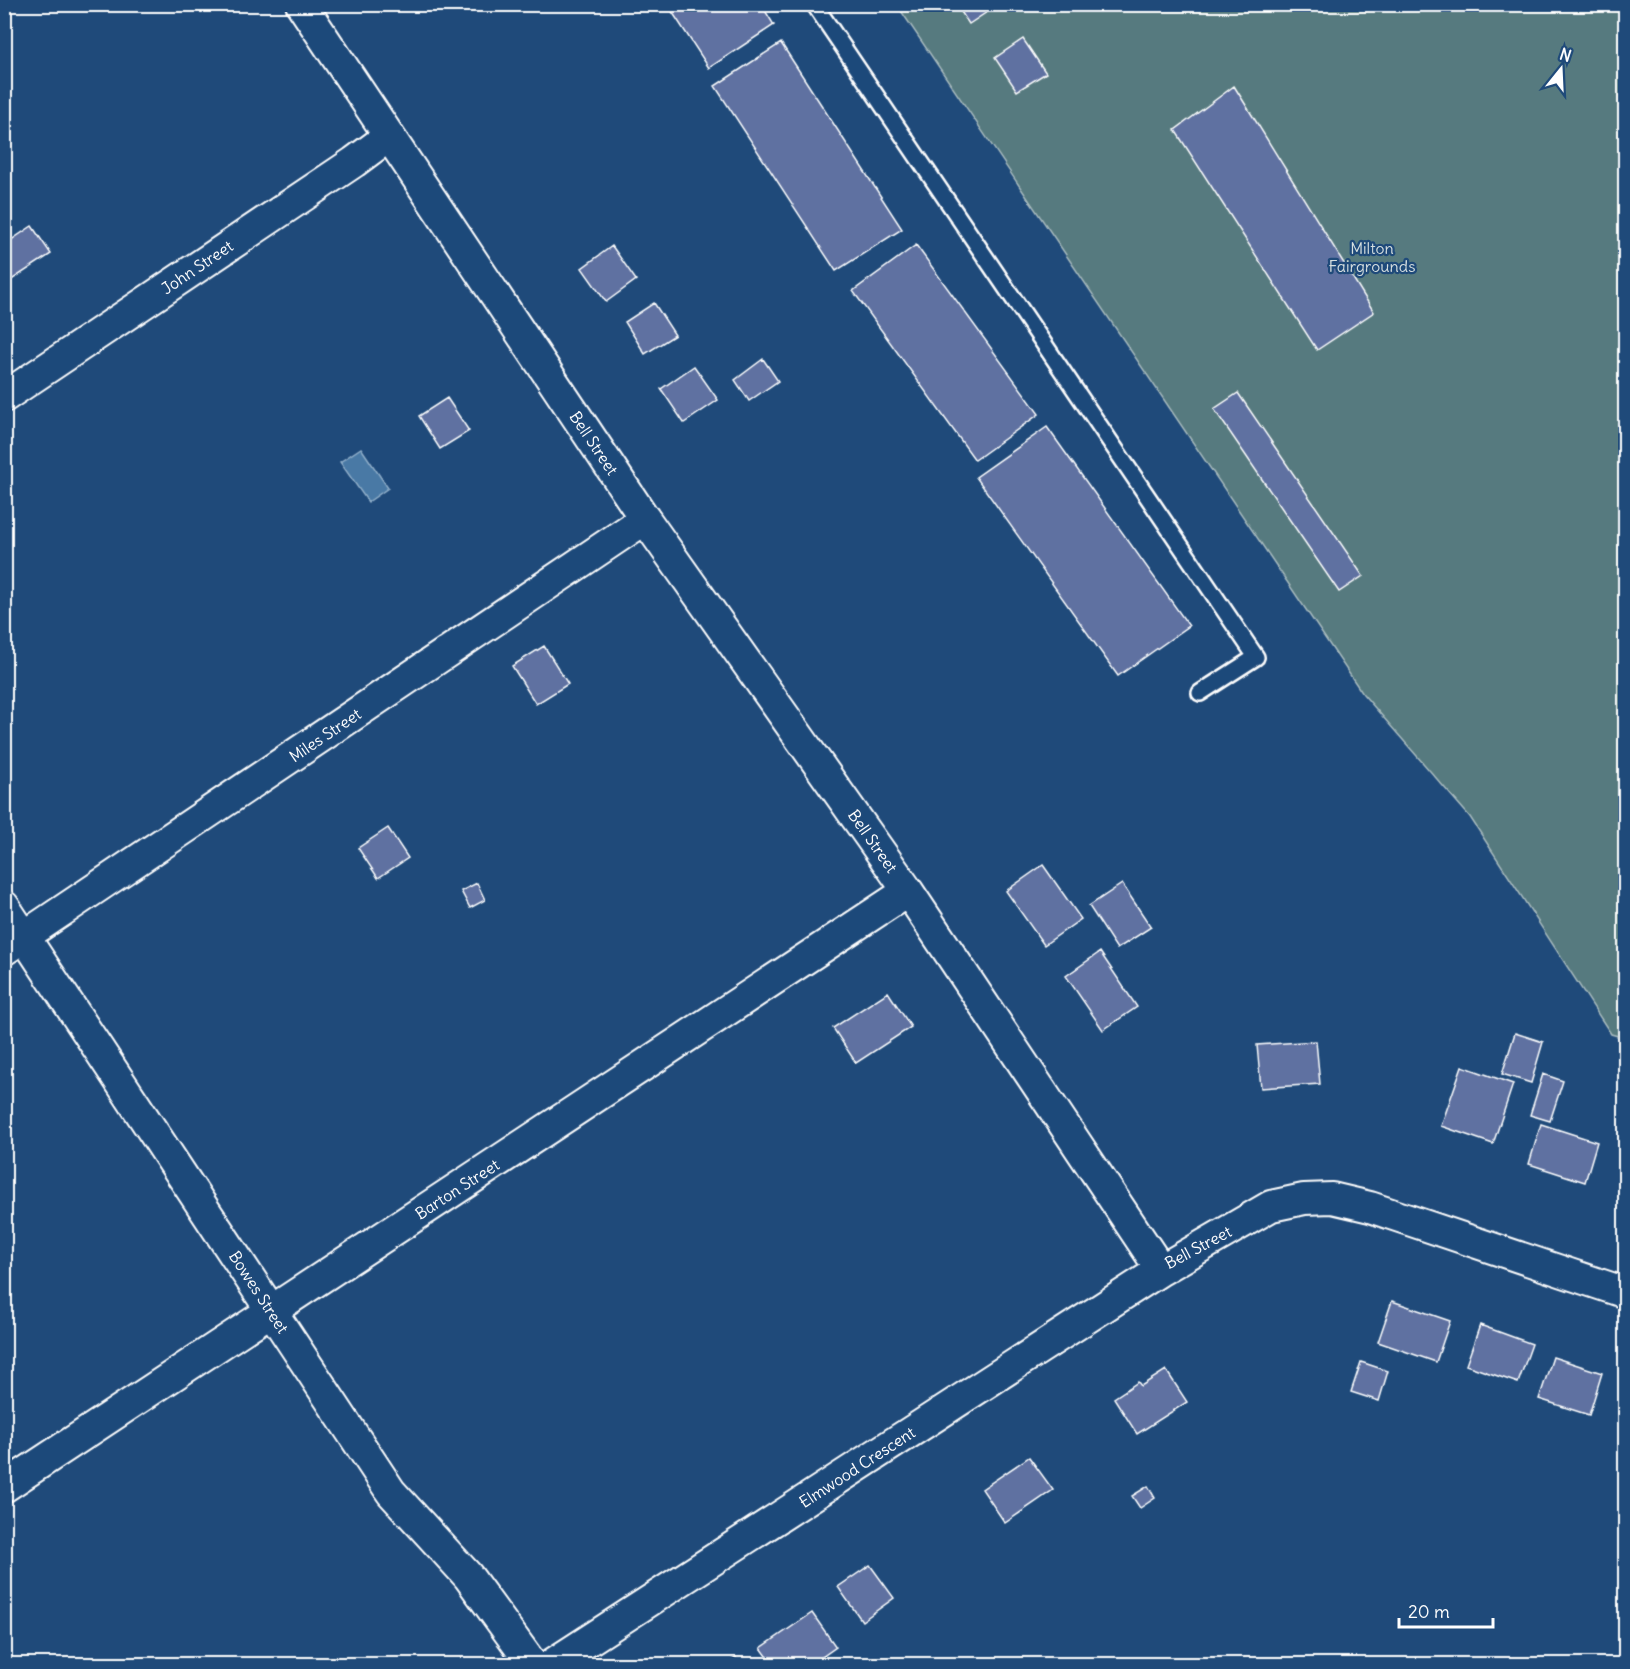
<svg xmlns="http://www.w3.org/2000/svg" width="1630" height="1669" viewBox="0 0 1630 1669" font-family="Delius,sans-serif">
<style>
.green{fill:#567a7f;stroke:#aabcbf;stroke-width:1.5}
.water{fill:#4879a5;stroke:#91afc9;stroke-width:1.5}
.building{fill:#5e71a1;stroke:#fff;stroke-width:1.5}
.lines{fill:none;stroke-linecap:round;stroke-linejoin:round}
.lane-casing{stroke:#fff;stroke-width:20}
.street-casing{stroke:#fff;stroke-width:34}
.lane{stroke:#1f4a7a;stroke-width:15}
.street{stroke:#1f4a7a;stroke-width:30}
.labels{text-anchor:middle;stroke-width:4.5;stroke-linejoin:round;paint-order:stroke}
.park-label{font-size:16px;fill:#d5dedf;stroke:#1f4a7a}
.street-label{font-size:16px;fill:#fff;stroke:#1f4a7a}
</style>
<rect width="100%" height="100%" fill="#1f4a7a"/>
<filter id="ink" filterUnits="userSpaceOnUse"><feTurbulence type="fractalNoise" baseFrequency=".0167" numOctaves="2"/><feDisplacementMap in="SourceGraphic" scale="12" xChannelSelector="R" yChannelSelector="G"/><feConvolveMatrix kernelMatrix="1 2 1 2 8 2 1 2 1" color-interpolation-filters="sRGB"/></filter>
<g filter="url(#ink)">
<!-- green -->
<path class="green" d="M897,5H1625V1038L1611,1034L1470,817L1363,694Z"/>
<!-- water -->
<path class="water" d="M361,448L388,488L368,502L340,462Z"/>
<!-- building -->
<path class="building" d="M667,4H761L774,25L709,68Z
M956,4H999L969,24Z
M1023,39L1046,73L1017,91L995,58Z
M781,43L902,229L836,271L715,86Z
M1234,86L1374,312L1317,350L1175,130Z
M32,226L51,254L7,283L4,278V245Z
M916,245L1039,414L975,460L853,291Z
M612,246L636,280L606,302L582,268Z
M654,303L675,335L645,354L625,322Z
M763,359L778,381L749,401L735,380Z
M694,366L718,400L684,423L661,389Z
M1238,393L1363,576L1339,592L1214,409Z
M447,398L469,431L440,449L419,416Z
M1047,427L1189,626L1118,676L976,477Z
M544,646L568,684L536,704L512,666Z
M388,828L408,858L378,878L358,848Z
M1043,865L1081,919L1044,945L1006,891Z
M477,883L485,900L470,908L461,891Z
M1122,884L1151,927L1117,949L1089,906Z
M1100,952L1137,1007L1103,1030L1066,976Z
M888,992L911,1027L856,1063L833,1028Z
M1515,1033L1543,1042L1531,1083L1502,1074Z
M1316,1041L1320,1084L1261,1088L1257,1045Z
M1462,1066L1513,1084L1493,1144L1441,1126Z
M1543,1074L1563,1081L1550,1121L1530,1115Z
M1541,1124L1597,1142L1585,1182L1529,1164Z
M1392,1301L1450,1321L1436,1362L1378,1342Z
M1480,1325L1532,1344L1518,1383L1466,1365Z
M1553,1357L1602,1373L1589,1415L1539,1399Z
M1361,1362L1388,1371L1379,1401L1351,1392Z
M1166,1370L1187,1402L1137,1434L1114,1398L1138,1382L1141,1386Z
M1029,1457L1053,1490L1005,1523L982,1489Z
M1148,1486L1155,1498L1140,1508L1132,1496Z
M870,1565L894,1598L862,1621L838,1587Z
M812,1613L836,1647L812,1664H773L761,1648Z
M736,1658L740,1664H725Z"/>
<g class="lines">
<!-- lane casing -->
<g class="lane-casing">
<path id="lane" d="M814,4L1256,657L1200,693"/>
</g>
<!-- street casing -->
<g class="street-casing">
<path id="street" d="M301,4L645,519L908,891L1161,1270
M4,397L354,162L389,136
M4,906L391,1492L468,1576L532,1664
M4,950L645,519
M4,1487L908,891
M552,1664L1161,1270L1271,1206L1304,1199L1332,1198L1370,1207L1626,1293"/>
</g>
<!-- lane -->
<use href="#lane" class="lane"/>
<!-- street -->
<use href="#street" class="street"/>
</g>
</g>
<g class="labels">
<!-- park labels -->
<g class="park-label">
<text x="1372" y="254">Milton<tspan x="1372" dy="18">Fairgrounds</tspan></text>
</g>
<!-- street labels -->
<g class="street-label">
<text transform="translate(197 267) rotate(-34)" y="6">John Street</text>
<text transform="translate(594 443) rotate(56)" y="6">Bell Street</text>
<text transform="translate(325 735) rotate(-34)" y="6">Miles Street</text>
<text transform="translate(873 841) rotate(55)" y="6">Bell Street</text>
<text transform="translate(457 1189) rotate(-33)" y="6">Barton Street</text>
<text transform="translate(1198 1247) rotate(-28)" y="6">Bell Street</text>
<text transform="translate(259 1292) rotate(57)" y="6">Bowes Street</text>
<text transform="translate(857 1467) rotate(-33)" y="6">Elmwood Crescent</text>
</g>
</g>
<!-- margin -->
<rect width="1630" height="1669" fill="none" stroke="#1f4a7a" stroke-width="24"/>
<rect x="12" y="12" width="1606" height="1645" fill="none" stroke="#fff" stroke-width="2" filter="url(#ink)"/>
<!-- north arrow -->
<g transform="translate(1561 69) rotate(18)" stroke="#1f4a7a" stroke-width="4.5" paint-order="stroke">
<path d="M0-4.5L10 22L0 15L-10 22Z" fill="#ffffff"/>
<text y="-9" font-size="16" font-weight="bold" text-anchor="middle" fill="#ffffff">N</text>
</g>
<!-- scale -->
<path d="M1399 1618v9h94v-9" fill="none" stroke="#ffffff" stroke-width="3"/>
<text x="1408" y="1618" font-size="18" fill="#ffffff" stroke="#1f4a7a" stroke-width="4.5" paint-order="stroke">20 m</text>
</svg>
